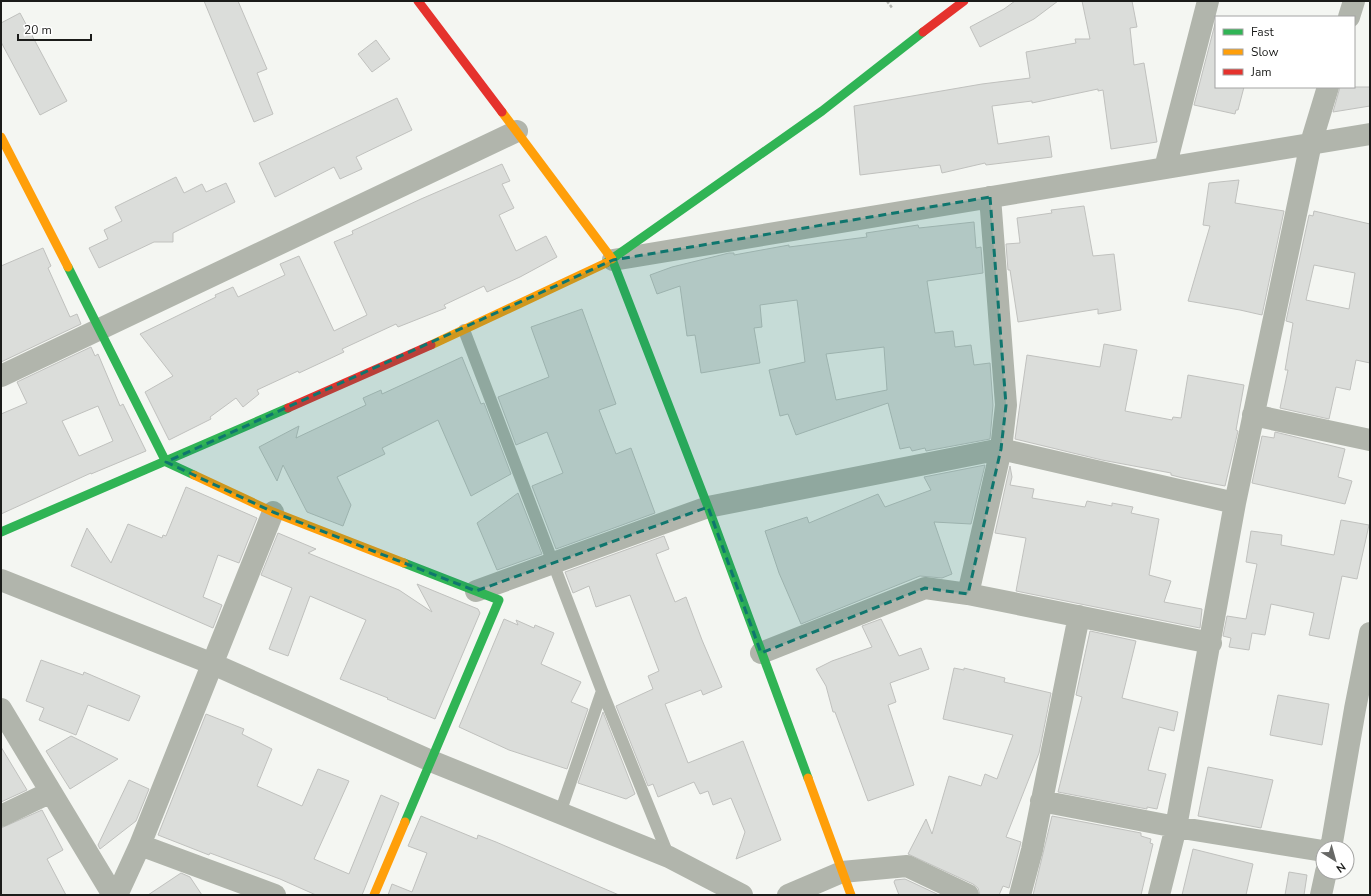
<svg xmlns="http://www.w3.org/2000/svg" width="1371" height="896" viewBox="0 0 1371 896" font-family="'Nunito Sans',sans-serif">
<style>
.building{fill:#dbddda;stroke:#c0c1be;fill-rule:evenodd}
.lines{fill:none;stroke-linecap:round;stroke-linejoin:round}
.path{stroke:#b3b5b0;stroke-width:2.5;stroke-dasharray:3 2;stroke-linecap:butt}
.lane{stroke:#b1b5ac;stroke-width:12}
.street{stroke:#b1b5ac;stroke-width:22}
.fast{stroke:#30b455;stroke-width:9}
.slow{stroke:#ff9f0a;stroke-width:9}
.jam{stroke:#e5322d;stroke-width:9}
.marked{fill:#0f766e;fill-opacity:0.2;stroke:#0f766e;stroke-width:3;stroke-dasharray:8 5;stroke-linejoin:round}
</style>
<rect width="100%" height="100%" fill="#f4f6f2"/>
<!-- building -->
<path class="building" d="M204,1H238L267,69L257,73L273,114L254,122Z
M1015,1H1058L1034,19L980,47L970,27L1004,9Z
M1082,1H1132L1137,27L1130,28L1134,65L1144,63L1157,142L1111,149L1103,90L1098,91V89L1032,103V101L992,106L998,144L1049,136L1052,157L986,165L985,163L942,173L940,165L860,175L854,106L982,84L1030,78L1026,52L1076,43L1075,39H1090Z
M20,13L67,101L40,115L1,42V23Z
M1216,20V87H1244L1238,110H1236L1235,114L1194,105Z
M376,40L390,59L372,72L358,54Z
M1340,87H1370V106L1333,112Z
M397,98L412,130L356,157L362,169L340,179L334,167L275,197L259,163Z
M502,164L510,181L502,184L514,208L499,215L516,251L546,236L557,257L520,277L487,292L484,286L444,305L446,308L398,327L396,324L342,349L344,352L299,373L298,371L257,390L259,394L243,407L236,398L210,417L211,419L169,440L145,392L173,376L140,334L216,297L215,295L233,287L238,297L285,275L280,264L299,256L334,331L367,315L334,242L353,234L352,231L421,199Z
M176,177L184,193L202,184L206,192L226,183L235,202L173,233V242H154L99,268L89,248L108,239L104,230L122,221L115,207Z
M1239,180L1235,203L1284,211L1262,315L1240,310L1188,301L1210,226L1203,225L1209,183Z
M1084,206L1093,256L1114,254L1121,310L1098,314V309L1018,322L1010,270H1008L1006,244L1020,243L1017,218L1052,213L1051,210Z
M1314,211L1370,224V363L1356,360L1350,390L1336,387L1329,419L1280,408L1288,370H1285L1293,323L1286,321L1309,215L1313,216ZM1314,265L1355,273L1349,309L1306,300Z
M974,222L976,248L981,247L983,273L927,281L935,333L953,331L955,347L971,345L974,365L990,363L993,405L990,439L926,451L925,448L912,451L910,447L900,449L888,403L796,435L788,414L780,416L769,370L805,362L797,300L760,305L762,327L754,328L760,363L701,373L695,335L687,336L680,286L657,294L650,275L672,267L729,253H734V255L789,245V247L867,237L866,233L918,225L919,228ZM884,347L887,390L836,400L826,354Z
M43,248L51,266L48,268L70,317L77,314L81,324L1,362V266Z
M582,309L616,404L599,410L616,454L631,448L655,513L556,549L532,486L563,473L547,432L516,445L498,397L549,377L531,327Z
M1104,344L1137,350L1125,411L1172,420L1173,417L1181,418L1188,375L1244,385L1236,430L1238,431L1225,486L1183,478L1171,475V473L1102,460L1015,439L1027,355L1100,367Z
M91,347L95,356L98,354L120,406L123,404L146,451L91,474V473L1,514V414L27,403L17,382ZM98,406L113,441L79,456L62,421Z
M462,357L481,404L484,403L511,474L471,496L438,420L382,448L385,454L337,477L351,505L343,526L307,512L283,465L277,481L259,447L299,426L296,438L366,405L363,398L381,390L382,394Z
M1275,432L1345,449L1338,477L1352,481L1345,504L1252,483L1262,436L1274,438Z
M985,465L971,524L934,522L952,574L942,578L920,576L801,624L779,573L765,531L807,517L809,523L878,494L885,507L931,490L924,477Z
M1010,466L1012,477L1010,485L1034,489L1032,498L1085,507L1087,501L1112,506V503L1133,507L1131,513L1159,519L1149,575L1171,581L1164,602L1202,609L1200,628L1016,591L1026,538L995,533Z
M186,487L257,518L239,563L218,555L203,597L222,605L213,628L71,566L87,528L111,563L128,524L162,538L163,535L166,536Z
M518,493L542,554L497,570L477,523Z
M1341,520L1369,525L1357,579L1342,576L1329,639L1309,635L1314,613L1271,604L1265,635L1252,633L1249,650L1229,647L1231,638L1223,636L1227,616L1246,619L1257,564L1246,562L1251,531L1282,535L1281,545L1334,555Z
M278,533L316,549L308,553L399,590L432,612L417,584L478,609L480,613L435,719L387,699L388,698L340,679L366,620L310,596L288,656L269,649L292,588L261,575Z
M664,536L669,549L656,554L661,567L675,602L686,597L702,640L722,687L703,695L701,690L665,704L688,763L743,741L781,840L736,859L745,832L731,798L713,805L708,791L700,794L694,782L658,797L653,784L648,786L616,706L653,689L648,676L659,671L630,595L596,607L589,586L573,593L565,572Z
M504,619L518,625L516,620L534,628L535,625L554,633L541,664L581,682L571,702L588,709L567,769L509,750L459,727Z
M881,619L899,656L921,648L929,669L890,683L896,702L888,705L914,785L868,801L835,712H833L826,686L816,669L832,661L872,647L862,626Z
M1090,631L1136,641L1122,698L1178,712L1174,731L1159,727L1148,770L1166,774L1157,809L1147,807V809L1058,792L1082,697L1076,695Z
M41,660L83,675L84,672L140,696L129,721L88,705L76,735L39,720L44,708L26,701Z
M954,668L964,670V668L1005,678L1004,682L1051,693L1039,753L1006,837L1021,842L1009,888L1003,886L999,895H980L978,888L973,884L908,854L926,819L932,834L949,776L981,786L985,774L997,779L1013,735L943,719Z
M1278,695L1329,704L1322,745L1270,735Z
M603,712L635,794L626,799L578,783Z
M206,714L244,729L242,734L272,749L257,786L302,806L318,769L349,781L314,859L349,874L381,795L399,803L362,895H316L280,879L210,853L209,855L158,835Z
M71,736L118,759L70,789L46,751Z
M1,747L27,790L1,802Z
M1208,767L1273,780L1261,828L1198,816Z
M129,780L149,789L136,821L100,849L98,845Z
M42,810L63,850L47,859L66,895H1V828Z
M421,816L477,839L478,835L496,842L619,895H388L392,884L412,892L427,853L408,846Z
M1052,816L1141,833V836L1151,839L1150,843L1153,844L1141,895H1033Z
M1193,849L1253,864L1246,895H1182Z
M1289,872L1307,875L1304,895H1285Z
M181,873L190,877L202,895H148Z
M905,879L939,895H899L894,882L895,880Z"/>
<g class="lines">
<!-- path -->
<path class="path" d="M887,1L893,9"/>
<!-- lane -->
<path class="lane" d="M464,330L602,691L669,857
M560,813L602,691"/>
<!-- street -->
<path class="street" d="M1349,17L1354,1
M1165,168L1208,1
M613,260L1370,134
M1,376L517,131
M1253,415L1370,440
M1,580L213,664L431,761L669,857L742,895
M476,591L708,507L1001,449L1235,503
M968,594L1001,449L1006,405L990,197
M761,653L925,588L968,594L1211,643
M1,709L113,895
M1041,801L1176,827L1323,851
M1,816L51,792
M140,845L275,895
M1331,848L1355,709L1370,633
M117,895L140,845L273,512
M788,895L842,872L907,866L968,895
M1020,895L1032,850L1079,616
M1159,895L1176,827L1235,503L1311,143L1328,87
M1321,895L1326,872"/>
<!-- fast -->
<path class="fast" d="M612,259L708,507L808,778
M606,263L822,111L923,32
M68,267L166,462L194,475
M1,532L288,408
M404,563L499,600L405,822"/>
<!-- slow -->
<path class="slow" d="M502,112L612,259
M1,137L68,267
M431,345L606,263
M194,475L273,512L404,563
M808,778L851,895
M374,895L405,822"/>
<!-- jam -->
<path class="jam" d="M418,1L502,112
M923,32L964,1
M288,408L431,345"/>
</g>
<!-- marked area -->
<path class="marked" d="M990,197L1006,405L1001,449L968,594L925,588L761,653L708,507L476,591L273,512L166,462L613,260Z"/>
<!-- border -->
<rect width="1371" height="896" fill="none" stroke="#1b1c1a" stroke-width="4"/>
<!-- legend -->
<rect x="1215" y="16" width="140" height="72" fill="#ffffff" stroke="#a4a4a3"/>
<rect x="1223" y="29" width="20" height="6" fill="#30b455" stroke="#a4a4a3"/>
<text x="1251" y="36" font-size="12" fill="#1b1c1a">Fast</text>
<rect x="1223" y="49" width="20" height="6" fill="#ff9f0a" stroke="#a4a4a3"/>
<text x="1251" y="56" font-size="12" fill="#1b1c1a">Slow</text>
<rect x="1223" y="69" width="20" height="6" fill="#e5322d" stroke="#a4a4a3"/>
<text x="1251" y="76" font-size="12" fill="#1b1c1a">Jam</text>
<!-- north arrow -->
<g transform="translate(1335 860) rotate(143)"><circle r="19" fill="#ffffff" stroke="#a4a4a3"/>
<path d="M0-3L7 15L0 10L-7 15Z" fill="#676866"/>
<text y="-6" font-size="11" font-weight="bold" text-anchor="middle" fill="#1b1c1a">N</text>
</g>
<!-- scale -->
<path d="M18 34v6h73v-6" fill="none" stroke="#1b1c1a" stroke-width="2"/>
<text x="24" y="34" font-size="12" fill="#1b1c1a" stroke="#ffffff" stroke-width="3" paint-order="stroke">20 m</text>
</svg>
